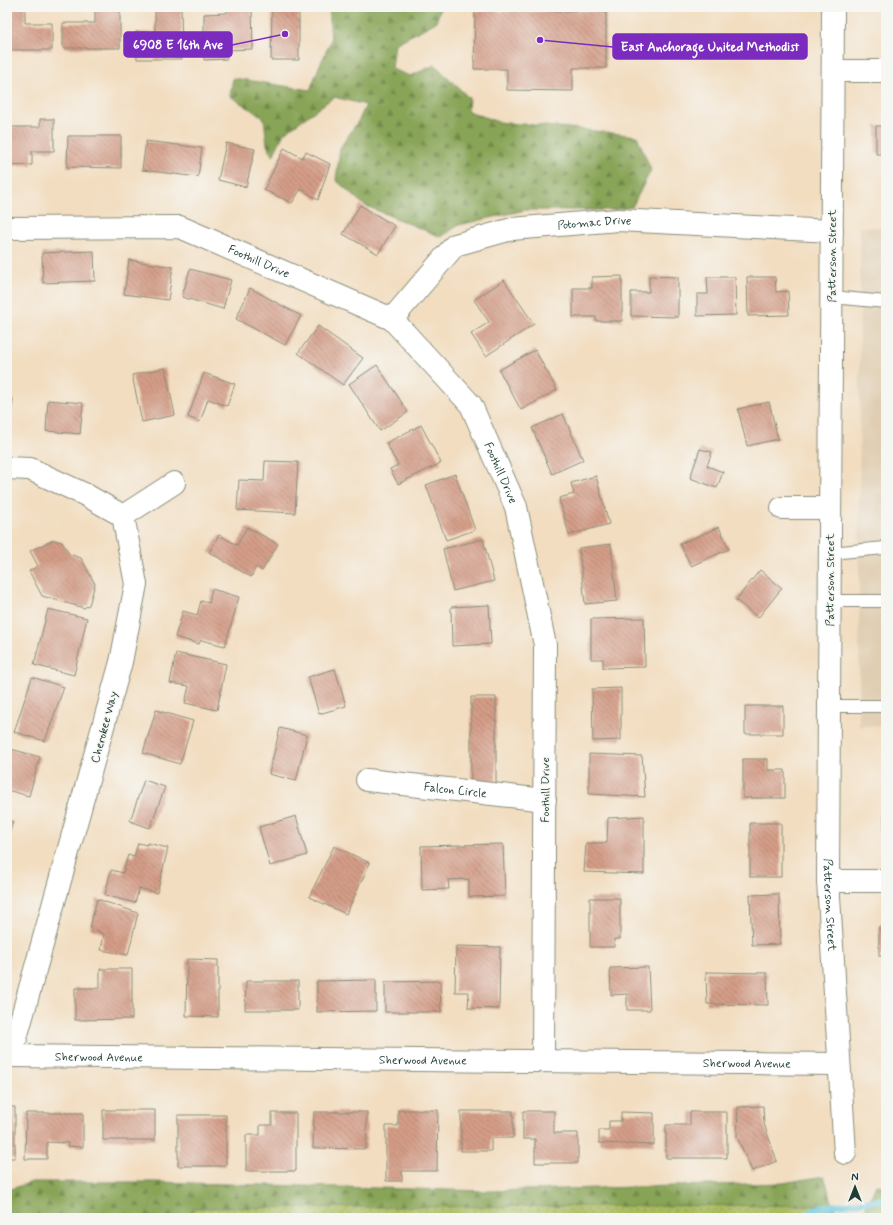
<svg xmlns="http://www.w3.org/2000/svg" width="893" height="1225" viewBox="0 0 893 1225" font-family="Mynerve,sans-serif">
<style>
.built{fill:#e0ceb2}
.forest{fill:url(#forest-firs);stroke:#547045}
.park{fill:url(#park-dots);stroke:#657c4a}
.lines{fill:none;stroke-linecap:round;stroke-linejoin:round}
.stream{stroke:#5fc6dc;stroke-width:6}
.building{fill:url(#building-back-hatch)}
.service-casing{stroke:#888d7a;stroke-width:14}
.minor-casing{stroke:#888d7a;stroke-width:24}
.service{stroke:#fff;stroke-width:12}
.minor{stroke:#fff;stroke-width:22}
.labels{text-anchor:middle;stroke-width:3;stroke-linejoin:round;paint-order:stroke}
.street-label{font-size:12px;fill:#1f3d34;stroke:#f6f6f2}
.leader{fill:none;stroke:#7b2cbf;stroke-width:1.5}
.callout-dot{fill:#7b2cbf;stroke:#f6f6f2;stroke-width:1.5}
.callout{fill:#7b2cbf;stroke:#7b2cbf;stroke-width:1.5}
.callout-label{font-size:13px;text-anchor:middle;font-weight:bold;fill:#fff}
</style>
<defs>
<pattern id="forest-firs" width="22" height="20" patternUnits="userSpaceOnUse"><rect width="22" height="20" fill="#88a456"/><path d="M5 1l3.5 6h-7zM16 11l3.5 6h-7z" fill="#6f8748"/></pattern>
<pattern id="park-dots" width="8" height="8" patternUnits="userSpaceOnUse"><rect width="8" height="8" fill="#abbc5f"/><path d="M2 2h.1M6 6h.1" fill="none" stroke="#8b9a4f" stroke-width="1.8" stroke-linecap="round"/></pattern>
<pattern id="building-back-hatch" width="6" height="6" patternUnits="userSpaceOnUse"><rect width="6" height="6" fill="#d49d87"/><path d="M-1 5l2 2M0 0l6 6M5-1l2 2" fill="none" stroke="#ab816f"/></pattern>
</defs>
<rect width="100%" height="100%" fill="#f6f6f2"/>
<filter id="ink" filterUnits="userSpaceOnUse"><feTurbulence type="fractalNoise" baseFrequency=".025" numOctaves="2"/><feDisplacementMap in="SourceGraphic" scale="8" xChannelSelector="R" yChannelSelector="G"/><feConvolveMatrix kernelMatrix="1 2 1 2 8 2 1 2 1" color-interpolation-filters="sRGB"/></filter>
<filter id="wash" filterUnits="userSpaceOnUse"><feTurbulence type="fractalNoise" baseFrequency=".012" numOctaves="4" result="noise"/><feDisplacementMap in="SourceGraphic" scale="16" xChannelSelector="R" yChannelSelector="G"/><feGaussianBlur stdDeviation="0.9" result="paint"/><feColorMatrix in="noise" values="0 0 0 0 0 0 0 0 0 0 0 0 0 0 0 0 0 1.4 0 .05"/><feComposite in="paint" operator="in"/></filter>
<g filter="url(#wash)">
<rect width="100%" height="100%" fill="#f2ddc0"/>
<!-- built -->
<path class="built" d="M860,227H886V726H859Z"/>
<!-- forest -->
<path class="forest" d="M329,7H441L436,22L395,44L392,69L410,76L435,65L469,98L468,111L498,122L570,128L637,136L651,170L632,207L613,210H525L459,225L441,237L364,205L336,180L340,148L359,120L366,105L334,97L284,133L273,156L267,145L264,118L230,96L233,78L310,90L319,67L331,41Z
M824,1176L837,1218H7V1190L32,1182H153L488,1191L783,1183Z
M876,1185L886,1186V1218H861Z"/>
<!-- park -->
<path class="park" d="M835,1205L832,1211L859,1209V1218H191L193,1208Z"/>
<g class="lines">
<!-- stream -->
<path class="stream" d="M801,1218L820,1207L886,1199"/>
</g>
<g id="blocks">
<!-- building -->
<path class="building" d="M7,7H25V23H52V50H7Z
M95,7H120V48H63V23H95Z
M155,7H181L182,59H137L136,32H155Z
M227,7H252L253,49L226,50L227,59L204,60V14L227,13Z
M272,7H299V60H271Z
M475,11H606V68H573V91L507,90V69H474Z
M40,119H54V151H32V165L7,166V127H40Z
M876,126H886V154H876Z
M68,136H121V168L67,167Z
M146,141L202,148L198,177L142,170Z
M226,143L255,149L246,187L218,180Z
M284,148L302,158L306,152L330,164L318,200L301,189L292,203L264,190Z
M360,205L395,226L378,254L343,234Z
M94,251L95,281L43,283L42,253Z
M129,260L173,267L168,300L124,294Z
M190,269L231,280L223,309L182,297Z
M622,276V321H596V317H573V288H592V277Z
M649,276L678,277V317L631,316V292H649Z
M707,277H735L736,315L697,316V294H708Z
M747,277H775L776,292L788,291L789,315L748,316Z
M504,280L534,324L486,356L471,334L489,322L474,300Z
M250,288L301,316L285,345L236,319Z
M318,326L363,358L343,385L298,353Z
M535,350L557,390L521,410L499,370Z
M377,365L408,412L380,431L349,384Z
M165,368L175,415L142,422L132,375Z
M204,373L235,384L227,406L208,399L200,422L188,417Z
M7,398L13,399L9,428H7Z
M48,400L83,403L80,434L46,431Z
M769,402L778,439L747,446L738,409Z
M563,414L583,460L552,474L532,428Z
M421,425L441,463L398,484L390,469L398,465L386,443Z
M700,449L712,452L707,466L723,472L717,488L690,478Z
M265,461L298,462L295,513L237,510L239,480L264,481Z
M455,474L475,530L446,540L426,485Z
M596,476L609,524L569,535L559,498L574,494L571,483Z
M247,527L278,544L262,571L256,567L251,577L209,552L219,535L237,545Z
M719,527L729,549L691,566L680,544Z
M483,539L494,581L453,591L443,549Z
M53,540L62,542L69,554L81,558L95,584L89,605L84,608L42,596L29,571L38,566L30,551Z
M611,544L617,601L585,604L579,548Z
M760,570L782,588L758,618L736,600Z
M212,589L239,597L225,646L201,640L199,644L175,637L183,611L197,615L201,601L209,603Z
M489,605L491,644L452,646L451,607Z
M48,609L87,618L74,675L34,665Z
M644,618L645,667L603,668V659H591V619Z
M176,653L226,664L217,710L185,703L189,686L170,683Z
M335,669L346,706L319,714L308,677Z
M32,677L64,687L45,741L14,732Z
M621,688V740L593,741L592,689Z
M471,697H496V786H471Z
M745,706H783V734H745Z
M156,710L193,721L180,764L143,753Z
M280,728L307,735L296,781L269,774Z
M7,748L40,757L29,796L7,790Z
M589,754L642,756L645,797L589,794Z
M743,759H768V770H785V798H743Z
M144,780L165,787L150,828L130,821Z
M884,784H886V833H884Z
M296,816L307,855L270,866L259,827Z
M644,816V874L584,872L586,843H607L608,818Z
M7,820L13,822L7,841Z
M750,823H781V877H750Z
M138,843L147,845V843L168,848L157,893L139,888L135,903L105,895L111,870L123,873L128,855L134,857Z
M503,844L505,896L469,897V879L448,880L449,889L422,890L421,846Z
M334,846L370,863L346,914L309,897Z
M779,894L780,944L752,945L750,895Z
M590,898H620V939H614V947H590Z
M97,899L138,913L128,955L101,950L104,934L90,928Z
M879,926H886V956H879Z
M456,946L500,947L499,1009L468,1008L469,992H455Z
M187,959L218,960V1017L186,1016Z
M648,967L650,1010H627V994L611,995L610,968Z
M100,969H132V1019L75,1020V988H100Z
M706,972L767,973L768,1005L707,1004Z
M376,980V1011L317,1012V981Z
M246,981H298V1010H245Z
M440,981L441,1012H385V982Z
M763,1106L764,1124L777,1161L752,1171L737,1137L738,1107Z
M7,1107H15V1158H7Z
M103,1110H155V1140H103Z
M398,1110H438L437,1171H402V1181H386V1126H398Z
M461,1111H513V1138H491V1151H461Z
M523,1111H554V1133H578V1163H535V1139H523Z
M314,1112H367L366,1149L313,1148Z
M621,1112L654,1113V1145L599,1143V1130H609V1121H621Z
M690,1112H727V1158H666V1125H690Z
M26,1113H83V1147L68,1146V1143L47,1142V1159H25Z
M272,1113H296V1171H246V1135H260V1125H272Z
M178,1115H226V1166H178Z"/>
</g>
</g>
<g filter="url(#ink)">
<use href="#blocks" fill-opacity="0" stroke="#888d7a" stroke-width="1"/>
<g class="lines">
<!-- service casing -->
<g class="service-casing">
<path id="service" d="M832,297L886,302
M830,553L885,548L886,546
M830,601H886
M829,706H886"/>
</g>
<!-- minor casing -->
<g class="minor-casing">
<g id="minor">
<path id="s1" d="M833,7L828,881L845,1153"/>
<path d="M833,71H886"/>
<path id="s2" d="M7,228L180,227L392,319L471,405L516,507L545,645L543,1061"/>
<path id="s3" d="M392,319L455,245L512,229L618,220L832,231"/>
<path d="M7,468L30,469L86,495L123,516L136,584L121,662L11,1056"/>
<path d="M782,508H830"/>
<path d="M123,516L174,483"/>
<path id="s4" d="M367,780L545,800"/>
<path d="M828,881H886"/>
<path id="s5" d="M7,1056L839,1064"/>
</g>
</g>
<!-- service -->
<use href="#service" class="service"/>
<!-- minor -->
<use href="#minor" class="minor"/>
</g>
</g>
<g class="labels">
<!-- street labels -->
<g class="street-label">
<text dy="4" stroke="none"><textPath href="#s3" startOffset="239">Potomac Drive</textPath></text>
<text transform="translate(832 256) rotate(-90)" y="4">Patterson Street</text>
<text dy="4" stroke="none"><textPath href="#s2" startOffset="259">Foothill Drive</textPath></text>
<text dy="4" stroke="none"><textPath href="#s2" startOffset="595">Foothill Drive</textPath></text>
<text transform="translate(830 580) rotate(-90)" y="4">Patterson Street</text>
<text transform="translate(104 727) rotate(-75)" y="4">Cherokee Way</text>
<text dy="4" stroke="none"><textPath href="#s4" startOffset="89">Falcon Circle</textPath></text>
<text transform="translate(545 790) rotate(-90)" y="4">Foothill Drive</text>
<text dy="4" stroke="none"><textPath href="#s1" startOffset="898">Patterson Street</textPath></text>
<text dy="4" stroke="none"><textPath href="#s5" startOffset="92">Sherwood Avenue</textPath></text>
<text dy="4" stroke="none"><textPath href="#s5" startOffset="416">Sherwood Avenue</textPath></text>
<text dy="4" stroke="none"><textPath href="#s5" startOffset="740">Sherwood Avenue</textPath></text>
</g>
</g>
<!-- callouts -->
<path class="leader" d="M285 34L232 45M540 40L613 47"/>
<g class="callout-dot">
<circle cx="285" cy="34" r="4"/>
<circle cx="540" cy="40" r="4"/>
</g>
<g class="callout">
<rect x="124" y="32" width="108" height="25" rx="4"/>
<rect x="613" y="34" width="194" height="25" rx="4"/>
</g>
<g class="callout-label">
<text x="178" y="49">6908 E 16th Ave</text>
<text x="710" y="51">East Anchorage United Methodist</text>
</g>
<!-- margin -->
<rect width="893" height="1225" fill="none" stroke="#f6f6f2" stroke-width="24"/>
<!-- north arrow -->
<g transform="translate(855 1187)" stroke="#f6f6f2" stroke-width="3" paint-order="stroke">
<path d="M0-3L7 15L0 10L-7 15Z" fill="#1f3d34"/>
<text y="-6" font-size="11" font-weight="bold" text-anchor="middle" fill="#1f3d34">N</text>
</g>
</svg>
